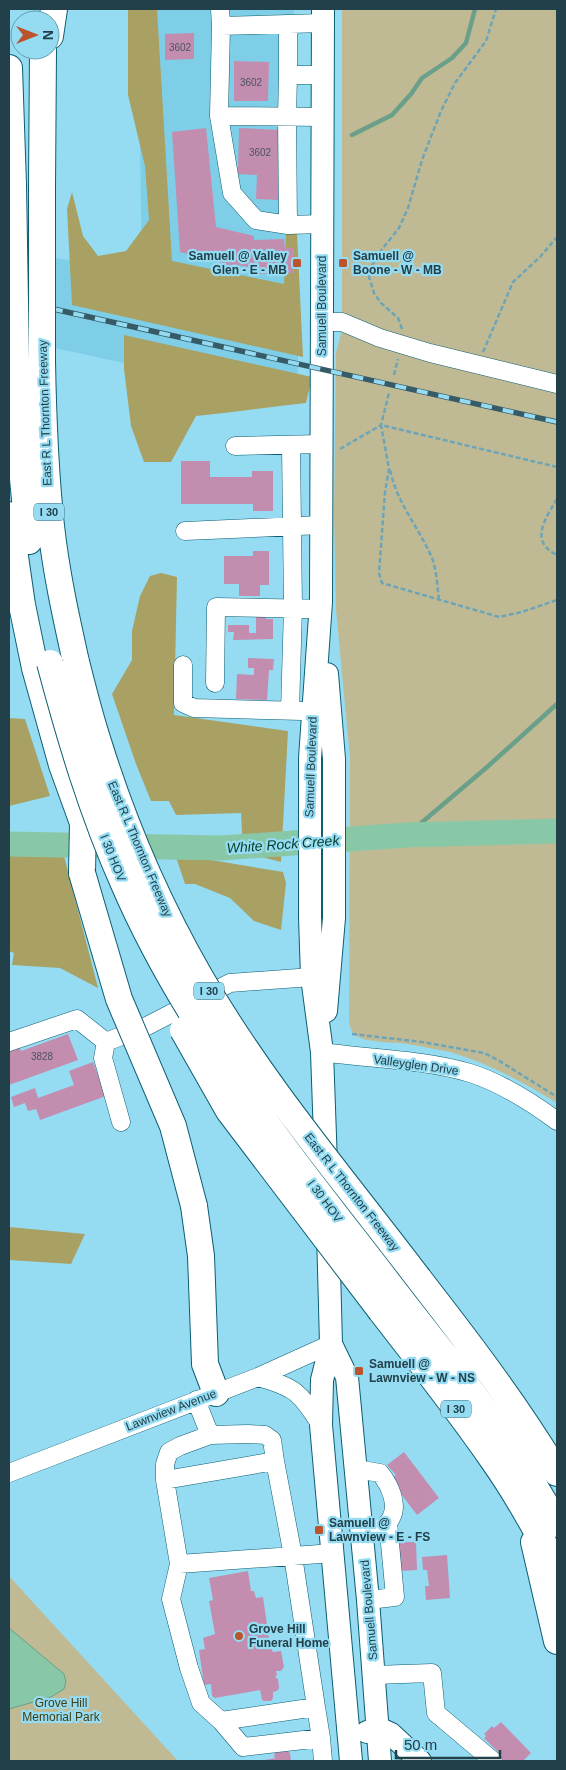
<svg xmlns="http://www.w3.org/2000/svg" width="566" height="1770" viewBox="0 0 566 1770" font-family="Arial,sans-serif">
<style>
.built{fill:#7fcee7}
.green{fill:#c0ba94}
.forest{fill:#a9a064}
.water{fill:#89c8a6;stroke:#6a9f8a}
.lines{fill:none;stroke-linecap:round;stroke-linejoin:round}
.stream{stroke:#6a9f8a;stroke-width:4.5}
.river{stroke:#89c8a6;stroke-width:25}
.building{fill:#c38db0}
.minor-casing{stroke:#0c5e72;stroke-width:19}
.major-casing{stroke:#0c5e72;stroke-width:24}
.highway-casing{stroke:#0c5e72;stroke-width:28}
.path{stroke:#6ca5b7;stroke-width:2.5;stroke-dasharray:5 2.5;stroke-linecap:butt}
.minor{stroke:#fff;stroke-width:18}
.major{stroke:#fff;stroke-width:22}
.highway{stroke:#fff;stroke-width:26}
.rail-casing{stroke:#365b67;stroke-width:5.5}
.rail{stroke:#95dcf3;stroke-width:4;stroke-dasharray:11;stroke-linecap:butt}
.highway-bridge-casing{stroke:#0c5e72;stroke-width:28;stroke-linecap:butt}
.highway-bridge{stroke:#fff;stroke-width:26}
.poi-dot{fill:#bb532c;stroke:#95dcf3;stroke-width:2}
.labels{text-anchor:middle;stroke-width:4.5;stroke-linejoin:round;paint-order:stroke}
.number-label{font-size:10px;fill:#4a5363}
.shield{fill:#95dcf3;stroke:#446f7c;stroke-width:1}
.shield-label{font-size:11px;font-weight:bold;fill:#224049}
.poi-label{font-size:12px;font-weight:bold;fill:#224049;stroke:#95dcf3;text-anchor:start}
.street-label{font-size:12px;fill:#224049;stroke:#95dcf3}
.park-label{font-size:12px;fill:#453d0d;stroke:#95dcf3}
.water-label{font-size:14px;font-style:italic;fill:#053a24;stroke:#95dcf3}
</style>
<rect width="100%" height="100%" fill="#95dcf3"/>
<!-- built -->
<path class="built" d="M138,9H294L291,309L298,327V401L9,338V252L113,266L142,273Z"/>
<!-- green -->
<path class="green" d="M342,9H557V1103C523,1082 488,1063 450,1052C436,1049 422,1047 408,1044C395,1042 364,1043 355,1035C351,1031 350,1027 349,1021L350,758L336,610L334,514L336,352L342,330Z
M9,1576L178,1761H9Z"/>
<!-- forest -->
<path class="forest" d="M128,9H157L172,261L284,284L286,233H297L303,357L72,305L67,209L72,192L83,236L98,256L126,251L149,220L145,166L128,95Z
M124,335L312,377L306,403C269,407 233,412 196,416L171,462H144L131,426L124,369Z
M161,573L177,577L174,715L288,731L281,862L243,852L241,813L176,815L169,801H151L136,764L112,694L132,660V631L140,596L150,576Z
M9,718L25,719L50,796L9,806Z
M175,854L283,872L286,883L281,930L254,921L230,898L195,884H185Z
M9,855L64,856L98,988L60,968L12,965L14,953L9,951Z
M9,1227L85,1234L71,1264L9,1260Z"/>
<!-- water -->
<path class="water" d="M9,1628L64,1674L66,1682L64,1689L51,1697L9,1709Z"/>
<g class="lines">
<!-- stream -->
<path class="stream" d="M352,135L392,115L411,94L422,78L452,58L466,43L475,9
M407,835L486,768L557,704"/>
<!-- river -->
<path class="river" d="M9,844L221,848L407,835L557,831"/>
</g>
<!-- building -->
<path class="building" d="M194,33V59L165,60V34Z
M234,61L269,62L268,101H234Z
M206,128L216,227L254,236V240L284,239L285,248H294V273L258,274L259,268H252L233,264L232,272L223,270L225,264L180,252L172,132Z
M239,128L281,130L279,200L256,199L257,175L238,174Z
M181,461H210V477H252V471H273V511H253V504H181Z
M253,551H269V585H260V596H239V584H224V556H253Z
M256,609H266V619H273V639L233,640L234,632H228V625H249V633H256Z
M248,658L274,659L273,670H269L267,700L236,699L237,674L254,675V668H248Z
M68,1034L78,1060L9,1085V1050L19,1046L21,1051Z
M93,1062L106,1096L40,1120L36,1109L28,1111L25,1103L14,1107L11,1097L35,1088L38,1098L74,1085L69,1071Z
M404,1452L439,1498L417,1515L390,1479L396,1475L387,1465Z
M398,1542H416L417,1570L399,1571Z
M447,1555L450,1598L426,1600L425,1586H429L427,1570H423L422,1557Z
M248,1571L251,1591H254L256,1598L263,1597L270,1646L273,1652L281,1651L284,1667L281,1671H276L277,1675L275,1677L278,1679L279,1688L277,1691L273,1692V1698L271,1701H264L262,1700L260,1690L215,1698L212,1696L211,1684L204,1685L199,1650L205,1649L203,1638L215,1634L209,1601L213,1600L209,1578Z
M501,1722L531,1753L523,1761H496L502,1756L484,1738L486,1736L484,1734L492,1726L494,1728Z
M287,1750L290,1753L291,1761H259L276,1758L274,1757L275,1752Z"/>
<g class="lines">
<!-- minor casing -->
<g class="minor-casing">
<path id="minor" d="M220,9L221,26L323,23
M288,24V75
M221,26L219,116L323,117
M219,116L232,193L256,220L288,225L322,224
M288,225L287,117L288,75H323
M322,322H342L380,338L430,353L557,384
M235,446L321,444
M185,531L321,525
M183,665V703L194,708L302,711
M215,683L216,607L320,609
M290,711L293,608L291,445
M9,1042L77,1019L106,1042L147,1026L230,983L312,977
M106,1042L103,1058L121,1122
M322,1052C371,1059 422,1059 470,1073C502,1083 531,1102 557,1121
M258,1377C297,1388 299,1392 321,1425
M196,1400L210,1435
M356,1469L380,1473C389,1484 399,1504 391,1518C389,1522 386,1525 384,1528L362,1531
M9,1473L258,1377L331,1344
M165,1480V1464L169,1452L180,1446L210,1435L248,1434L265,1435L272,1440L275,1461
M179,1564L293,1556L275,1461L165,1480L179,1564L171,1599L189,1668L201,1703L221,1721L316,1707L293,1556L333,1553
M368,1600L395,1597L388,1522
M374,1675L432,1673L436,1713L493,1761
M316,1707L321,1738
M221,1721L243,1747L321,1738L323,1761"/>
</g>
<!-- major casing -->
<g class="major-casing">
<path id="major" d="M323,9L321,602L310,758V917L312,977L322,1052L326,1165
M326,1011L334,918V759L327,674
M328,1232L331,1344L322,1380L321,1425L351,1761
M331,1344L347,1377L368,1600L380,1761
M367,1732L378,1728L391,1734L420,1761"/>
</g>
<!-- highway casing -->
<g class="highway-casing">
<path id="highway" d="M50,36L54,9
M9,68L13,185
M42,187L43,50
M16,360L21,458L29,541
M42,361C43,416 45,471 51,526C56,572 66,617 76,662
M9,515L22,605L35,668L62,765L83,823L82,873
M194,1206L201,1256L205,1364L216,1393
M419,1279C468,1342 516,1405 557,1473
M399,1297L453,1366L512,1448L557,1524
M381,1311C419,1360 458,1409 493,1460C517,1494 537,1531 557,1568
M534,1542L557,1641"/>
</g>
<!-- path -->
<path class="path" d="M402,329L398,318L381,303L374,293L369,277L370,269L379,253L399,228L408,208L422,160L441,111L455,83L486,41L496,9
M483,352L513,282L540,257L557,237
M394,375L398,359
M340,449L381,425L389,393
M557,467L381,425L389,469L385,492L379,573L382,583L499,617L522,612L557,600
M390,470C397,503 419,528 432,558C437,571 437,586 439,600
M557,499C545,519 529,542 557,555
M352,1034L422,1042L484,1053L498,1060L557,1097"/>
<!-- minor -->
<use href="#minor" class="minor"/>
<!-- major -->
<use href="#major" class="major"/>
<!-- highway -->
<use href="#highway" class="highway"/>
<!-- rail casing -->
<g class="rail-casing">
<path id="rail" d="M9,299L557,422"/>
</g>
<!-- rail -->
<use href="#rail" class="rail"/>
<!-- highway-bridge casing -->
<g class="highway-bridge-casing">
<path id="highway-bridge" d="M13,185L16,360
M42,187V361
M76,662C83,690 90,718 99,745C124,825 158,904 200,977C262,1084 344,1180 419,1279
M50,663C70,738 92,812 124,884C190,1037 299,1166 399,1297
M82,873L119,999L173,1126L194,1206
M183,1030L229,1111L381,1311"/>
</g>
<!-- highway-bridge -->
<use href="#highway-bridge" class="highway-bridge"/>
</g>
<!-- markers -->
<g class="poi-dot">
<rect x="292" y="258" width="10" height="10" rx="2.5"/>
<rect x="338" y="258" width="10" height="10" rx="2.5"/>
<rect x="354" y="1366" width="10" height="10" rx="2.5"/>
<rect x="314" y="1525" width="10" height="10" rx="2.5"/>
<circle cx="239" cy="1636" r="5"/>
</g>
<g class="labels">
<!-- number labels -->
<g class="number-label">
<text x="180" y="51">3602</text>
<text x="251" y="86">3602</text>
<text x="260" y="156">3602</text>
<text x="42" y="1060">3828</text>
</g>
<!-- shield labels -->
<g class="shield">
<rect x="34" y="503.5" width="30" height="17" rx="4"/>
<rect x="194" y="982.5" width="30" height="17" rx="4"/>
<rect x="441" y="1400.5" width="30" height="17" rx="4"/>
</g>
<g class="shield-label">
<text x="49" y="516">I 30</text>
<text x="209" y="995">I 30</text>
<text x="456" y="1413">I 30</text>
</g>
<!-- poi labels -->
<g class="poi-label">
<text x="287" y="260" text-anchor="end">Samuell @ Valley<tspan x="287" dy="14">Glen - E - MB</tspan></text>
<text x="353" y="260">Samuell @<tspan x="353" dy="14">Boone - W - MB</tspan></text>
<text x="369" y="1368">Samuell @<tspan x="369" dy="14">Lawnview - W - NS</tspan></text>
<text x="329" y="1527">Samuell @<tspan x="329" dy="14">Lawnview - E - FS</tspan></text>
<text x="249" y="1633">Grove Hill<tspan x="249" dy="14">Funeral Home</tspan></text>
</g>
<!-- street labels -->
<g class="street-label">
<text transform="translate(322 306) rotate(-90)" y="4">Samuell Boulevard</text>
<text transform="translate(45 413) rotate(-92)" y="4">East R L Thornton Freeway</text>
<text transform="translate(311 767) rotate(-88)" y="4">Samuell Boulevard</text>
<text transform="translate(140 849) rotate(67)" y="4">East R L Thornton Freeway</text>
<text transform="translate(113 858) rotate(68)" y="4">I 30 HOV</text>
<text transform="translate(416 1065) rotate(8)" y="4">Valleyglen Drive</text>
<text transform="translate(352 1192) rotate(52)" y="4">East R L Thornton Freeway</text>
<text transform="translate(325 1201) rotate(53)" y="4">I 30 HOV</text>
<text transform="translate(171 1410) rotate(-21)" y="4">Lawnview Avenue</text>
<text transform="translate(369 1610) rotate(-95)" y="4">Samuell Boulevard</text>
</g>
<!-- park labels -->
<g class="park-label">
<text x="61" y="1707">Grove Hill<tspan x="61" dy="14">Memorial Park</tspan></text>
</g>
<!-- water labels -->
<g class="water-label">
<text transform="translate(283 844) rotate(-4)" y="5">White Rock Creek</text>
</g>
</g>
<!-- border -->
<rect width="566" height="1770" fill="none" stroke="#224049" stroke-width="20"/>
<!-- north arrow -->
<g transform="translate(35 35) rotate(90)"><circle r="24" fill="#95dcf3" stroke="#679eaf"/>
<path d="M0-4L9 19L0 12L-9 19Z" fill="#bb532c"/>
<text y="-8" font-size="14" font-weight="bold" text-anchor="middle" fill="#224049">N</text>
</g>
<!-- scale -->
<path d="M396 1750v8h104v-8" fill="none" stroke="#224049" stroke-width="2.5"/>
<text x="404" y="1750" font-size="15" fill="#224049" stroke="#95dcf3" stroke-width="4" paint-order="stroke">50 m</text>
</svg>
